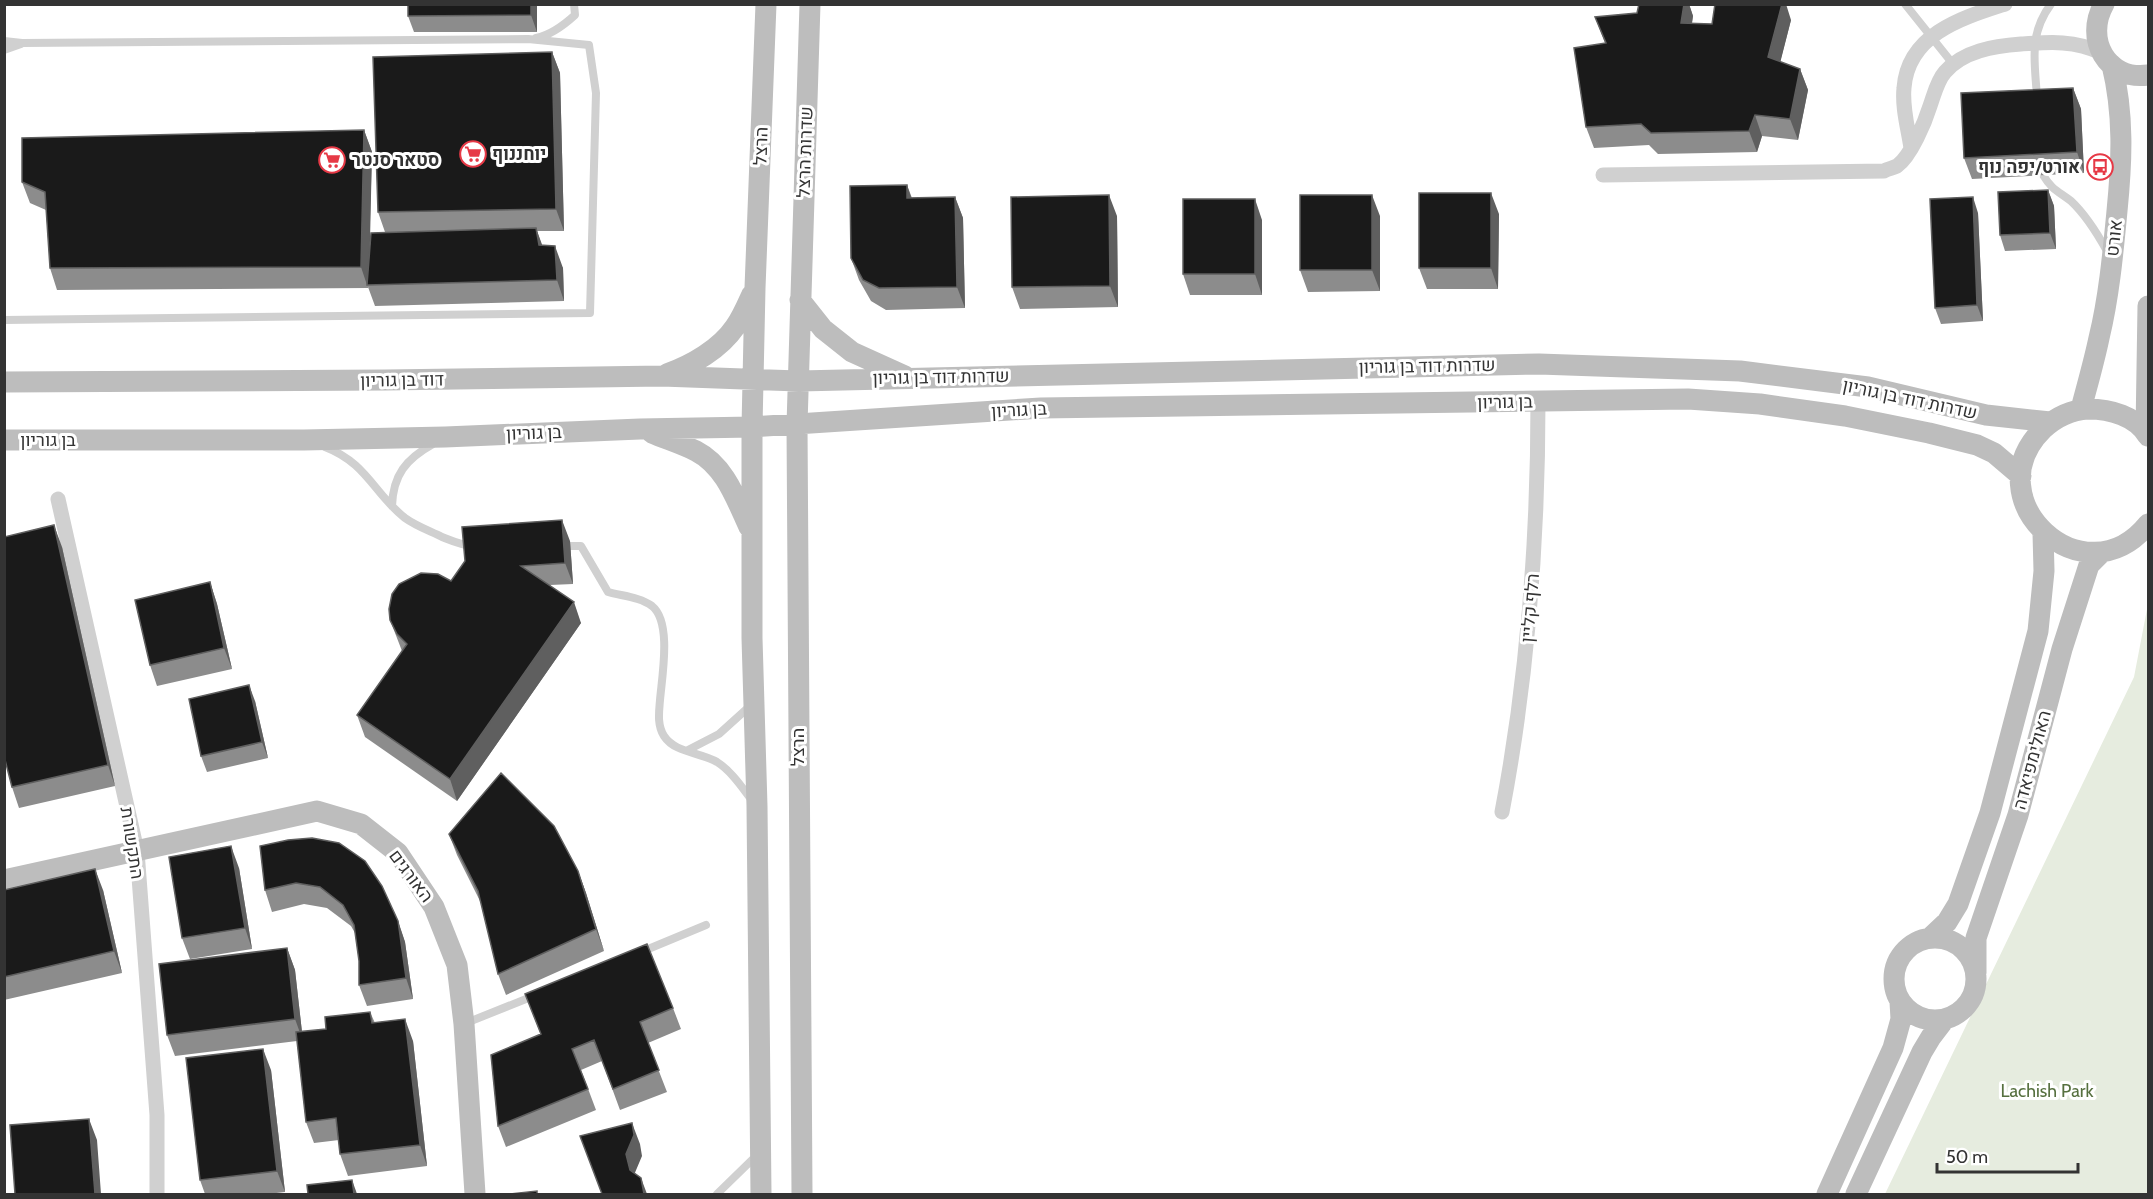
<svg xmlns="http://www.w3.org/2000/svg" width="2153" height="1199" viewBox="0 0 2153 1199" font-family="Cabin,Heebo,sans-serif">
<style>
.green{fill:#e6ecdf}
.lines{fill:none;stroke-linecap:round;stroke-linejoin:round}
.lane{stroke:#d0d0d0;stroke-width:8}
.street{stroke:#d0d0d0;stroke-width:15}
.secondary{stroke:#bdbdbd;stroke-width:21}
.wall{fill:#8c8c8c}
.shaded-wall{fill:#5f5f5f}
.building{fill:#1a1a1a;stroke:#5f5f5f;stroke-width:1.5}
.labels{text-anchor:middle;stroke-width:6;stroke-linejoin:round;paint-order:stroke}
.street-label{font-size:18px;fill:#333;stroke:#fff}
.poi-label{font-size:18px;font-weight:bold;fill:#333;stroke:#fff;text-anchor:start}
.park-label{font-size:18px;fill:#56703f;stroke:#fff}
</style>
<rect width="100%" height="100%" fill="#fff"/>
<!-- green -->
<path class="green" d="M2148,604V1194H1885L2134,677Z"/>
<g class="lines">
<!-- lane -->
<path class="lane" d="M1905,4L1953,64
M536,38C551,35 563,26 575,15L574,4
M4,41L22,43L528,39L589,45L596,93L590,313L4,320
M4,50L21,44
M2037,98C2035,62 2028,35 2051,4
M2043,175C2052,190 2058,191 2071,201C2086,215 2097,233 2107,251
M325,447C367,463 374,494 405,518C416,526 430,531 442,537C452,541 463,546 474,546
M392,506C393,475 406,459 433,444
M561,546H581L608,592C622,596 640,597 652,606C672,622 662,676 660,700C659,712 657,725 664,736C675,753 700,752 717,762C731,771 741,786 751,799
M688,750L719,734L750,706
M641,952L706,925
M466,1023L536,995
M717,1194L756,1156"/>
<!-- street -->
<path class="street" d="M1911,148C1908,128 1902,108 1904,88C1908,34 1962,18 2005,4
M1603,175L1884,171C1887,169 1893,168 1897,166C1911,156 1925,122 1930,106C1934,95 1937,81 1945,72C1963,51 1994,46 2021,44C2050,42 2074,40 2102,53
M58,499L137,851L157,1115V1194
M1502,812C1528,676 1538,540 1538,401"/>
<!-- secondary -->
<path class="secondary" d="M2104,4C2084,39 2107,81 2148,75
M800,300L823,329L852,352L905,376
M667,374C692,365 720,349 735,327C742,317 747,305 752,294
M4,382L385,380L662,376L799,381L1539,364L1740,371L1868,387L1986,415L2050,422
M2081,409C2087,386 2094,362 2099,338C2109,297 2113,253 2117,211C2122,161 2124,114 2112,65
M2146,431L2148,306
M652,433C666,439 682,444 696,451C725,466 736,499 749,527
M2148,436C2136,416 2110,409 2088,409C2071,410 2055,418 2043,429C1972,499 2084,603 2148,524
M4,440H304L445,437L640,429L752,427L1041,408L1688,399L1760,404L1845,416L1929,433L1977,445L1994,453L2021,476
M4,880L317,811L361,824L398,853L434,907L457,965L464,1024L475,1194
M1894 979a41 41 0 1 1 82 0a41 41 0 1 1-82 0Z
M1930,938L1947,922L1958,904L1990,813L2038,631L2044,571L2043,533
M1976,973V938L2018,815L2062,649L2089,565L2102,552
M761,1194L757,806L752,638V427L755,288L766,4
M802,1194L797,425L810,4
M1827,1194L1893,1048L1901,1019L1900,1002
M1856,1194L1922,1052L1931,1037L1944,1020"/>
</g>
<!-- wall -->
<path class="wall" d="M408,4H537V32H414L408,16Z
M1639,4H1689L1693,16L1692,24H1712L1791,20L1780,62L1800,69L1808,90L1798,140L1762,136L1757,152L1658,154L1649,145L1594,148L1586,127L1605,43L1595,17L1637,13Z
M552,52L560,73L564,231H537L542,246L563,268L564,301L375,306L368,287V288L57,290L50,268L46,210L30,203L22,182L364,130L372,152L369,256L385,232L378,212Z
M2073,88L2081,109L2084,173L1972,179L1964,158Z
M907,185L912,198L955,197L963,218L965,308L886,310L871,301L859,280L851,258Z
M2048,190L2054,206L2056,249L2005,251L2000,235Z
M1978,213L1983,321L1941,324L1935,308Z
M1499,214L1498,289H1427L1419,268Z
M1117,216L1118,307L1020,309L1012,287Z
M1380,216V291L1308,292L1300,270Z
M1262,220V295H1190L1183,274Z
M570,541L573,584L550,585L581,623L457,801L365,737L357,715L402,651L390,620Z
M62,547L115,786L19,808L12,787Z
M210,582L217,604L232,669L157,686L150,665Z
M255,701L268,758L207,772L201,756Z
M449,834L578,871L586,893L604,951L506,995L498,974L481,903L457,855Z
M260,846L398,921L405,942L413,999L367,1006L359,985V961L355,933L351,926L327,908L304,904L272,912L265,890Z
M239,868L252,949L190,959L182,938Z
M4,890H103L122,973L4,1000Z
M287,948L295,970L302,1032L326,1029L370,1012L375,1023L413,1041L427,1166L348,1176L340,1154L339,1140L314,1143L306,1122L297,1041L175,1056L167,1035Z
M525,994L673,1008L681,1029L648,1043L667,1092L620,1110L602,1061L581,1070L596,1110L506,1147L498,1126L541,1035Z
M271,1070L285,1192L268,1194H205L200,1180Z"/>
<!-- shaded-wall -->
<path class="shaded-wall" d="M531,4H537V32L531,15Z
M1684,4H1689L1693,16L1688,45L1681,23Z
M1782,4H1786L1791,20L1776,79L1768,57Z
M552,52L560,73L564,231L556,209Z
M1800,69L1808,90L1798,140L1790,119Z
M2073,88L2081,109L2084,173L2077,152Z
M1755,115L1762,136L1757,152L1749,131Z
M364,130L372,152L369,285H367L368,288L361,267Z
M907,185L914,206L907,198Z
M2048,190L2054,206L2056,249L2050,233Z
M1491,193L1499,214L1498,289L1491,268Z
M1109,195L1117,216L1118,307L1110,286Z
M1372,195L1380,216V291L1372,270Z
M955,197L963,218L965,308L957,287Z
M1973,197L1978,213L1983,321L1977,305Z
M1255,199L1262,220V295L1255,274Z
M536,228L544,250L539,245Z
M555,246L563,268L564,301L557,280Z
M562,520L570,541L573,584L565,563Z
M54,525L62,547L115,786L108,765Z
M210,582L217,604L232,669L224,648Z
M574,602L581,623L457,801L450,779Z
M249,685L255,701L268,758L262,742Z
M231,846L239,868L252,949L245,928Z
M95,869L103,890L122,973L114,951Z
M578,871L586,893L604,951L596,929Z
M398,921L405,942L413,999L406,978Z
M287,948L295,970L303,1041L295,1019Z
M405,1019L413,1041L427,1166L420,1145Z
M263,1049L271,1070L285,1192L277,1171Z
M89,1119L97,1140L101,1194H95Z
M632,1123L640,1144L642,1156L634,1175L630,1170L626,1154Z
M641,1178L647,1194H644Z
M352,1180L356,1191L357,1194H354Z"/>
<!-- building -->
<path class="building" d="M408,4H531V15L408,16Z
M1639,4H1684L1681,23L1712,24L1715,4H1782L1768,57L1800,69L1790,119L1755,115L1749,131L1651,133L1641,124L1586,127L1574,48L1606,43L1595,17L1637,13Z
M552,52L556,209L378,212L373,57Z
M2073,88L2077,152L1964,158L1961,93Z
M364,130L361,267L50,268L45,192L22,182V138Z
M907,185V198L955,197L957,287L879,288L863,280L851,258L850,186Z
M2048,190L2050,233L2000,235L1998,192Z
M1419,193H1491V268H1419Z
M1109,195L1110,286L1012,287L1011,197Z
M1300,195H1372V270H1300Z
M1973,197L1977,305L1935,308L1930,199Z
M1183,199H1255V274H1183Z
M536,228L539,245L555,246L557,280L367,285L371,233Z
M562,520L565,563L521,566L574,602L450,779L357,715L407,644L397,634L390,620L389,609L392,594L399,584L421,573L438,574L451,581L465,561L462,527Z
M54,525L108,765L12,787L4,756V537Z
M210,582L224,648L150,665L135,600Z
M249,685L262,742L201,756L189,699Z
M501,773L554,826L578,871L596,929L498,974L478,891L449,834Z
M312,838L339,843L365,861L382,886L398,921L406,978L359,985V961L354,925L343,905L320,887L296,883L265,890L260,846L288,840Z
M231,846L245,928L182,938L169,857Z
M95,869L114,951L4,977V890Z
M647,944L673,1008L640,1022L659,1070L613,1089L594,1040L572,1049L588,1089L498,1126L491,1055L541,1034L525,994Z
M287,948L295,1019L167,1035L159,964Z
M370,1012L372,1023L405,1019L420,1145L340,1154L336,1118L306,1122L296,1032L326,1029L325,1017Z
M263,1049L277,1171L200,1180L186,1058Z
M89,1119L95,1194H15L10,1125Z
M632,1123L634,1135L626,1154L630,1170L641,1178L644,1194H602L580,1136Z
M352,1180L354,1194H308L307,1185Z
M537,1191V1194H510Z"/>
<!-- icons -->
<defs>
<g id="supermarket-ring" transform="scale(1.35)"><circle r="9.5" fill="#fff" stroke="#e63946" stroke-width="1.5"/><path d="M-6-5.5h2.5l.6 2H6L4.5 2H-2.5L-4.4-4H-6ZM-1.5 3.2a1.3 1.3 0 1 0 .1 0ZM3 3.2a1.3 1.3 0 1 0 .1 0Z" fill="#e63946"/></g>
<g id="bus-ring" transform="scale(1.35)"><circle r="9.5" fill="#fff" stroke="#e63946" stroke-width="1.5"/><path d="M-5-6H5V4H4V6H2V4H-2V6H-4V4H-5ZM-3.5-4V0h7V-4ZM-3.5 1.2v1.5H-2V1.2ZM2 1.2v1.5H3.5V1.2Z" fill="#e63946"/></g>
</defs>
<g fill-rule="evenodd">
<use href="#supermarket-ring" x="473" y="154"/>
<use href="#supermarket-ring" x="332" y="160"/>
<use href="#bus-ring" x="2100" y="167"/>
</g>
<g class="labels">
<!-- street labels -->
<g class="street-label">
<text transform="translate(761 146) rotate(-88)" y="6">הרצל</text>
<text transform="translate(805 152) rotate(-88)" y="6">שדרות הרצל</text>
<text transform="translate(2114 238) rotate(-84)" y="6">אורט</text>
<text transform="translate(1427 366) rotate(-1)" y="6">שדרות דוד בן גוריון</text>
<text transform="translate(941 377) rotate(-1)" y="6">שדרות דוד בן גוריון</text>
<text transform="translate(402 380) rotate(-1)" y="6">דוד בן גוריון</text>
<text transform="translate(1910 399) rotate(12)" y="6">שדרות דוד בן גוריון</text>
<text transform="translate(1505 402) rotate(-1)" y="6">בן גוריון</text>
<text transform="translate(1019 410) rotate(-3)" y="6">בן גוריון</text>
<text transform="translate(534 433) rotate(-2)" y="6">בן גוריון</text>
<text x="48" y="446">בן גוריון</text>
<text transform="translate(1530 608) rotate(-85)" y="6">רלף קליין</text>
<text transform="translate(798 747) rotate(-90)" y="6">הרצל</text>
<text transform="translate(2032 760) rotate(-75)" y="6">האולימפיאדה</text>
<text transform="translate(132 843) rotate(81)" y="6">התקשורת</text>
<text transform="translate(411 876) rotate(53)" y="6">האורגים</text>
</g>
<!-- poi labels -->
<g class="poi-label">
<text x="492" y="160">יוחננוף</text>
<text x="352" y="166">סטאר סנטר</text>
<text x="2080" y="173" text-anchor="end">אורט/יפה נוף</text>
</g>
<!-- park labels -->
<g class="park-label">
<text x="2047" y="1097">Lachish Park</text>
</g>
</g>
<!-- border -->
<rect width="2153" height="1199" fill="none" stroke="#333333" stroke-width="12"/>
<!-- scale -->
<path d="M1937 1163v9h141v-9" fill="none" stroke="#333333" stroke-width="3"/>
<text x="1946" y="1163" font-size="18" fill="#333333" stroke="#ffffff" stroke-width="4.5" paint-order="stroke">50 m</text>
</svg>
